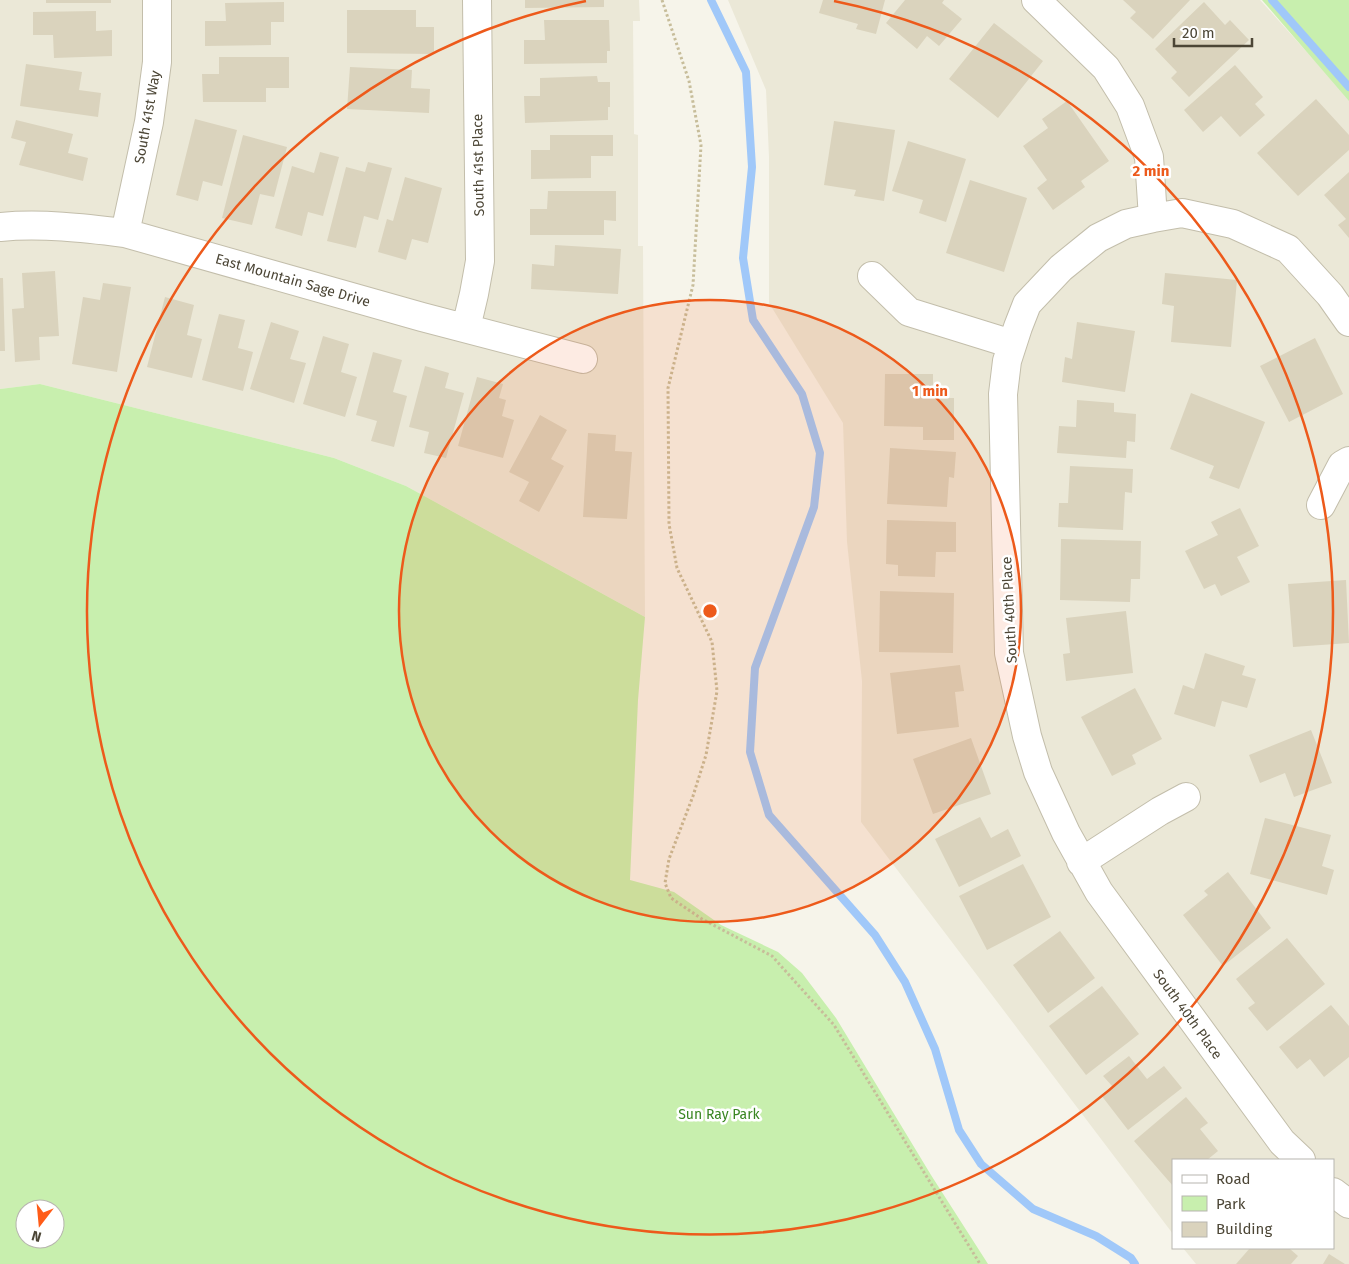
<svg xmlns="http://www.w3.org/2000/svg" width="1349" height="1264" viewBox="0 0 1349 1264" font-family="'Fira Sans',sans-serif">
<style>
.residential{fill:#ebe8d7}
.green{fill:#c8efae;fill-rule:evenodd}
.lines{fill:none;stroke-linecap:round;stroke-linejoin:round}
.stream{stroke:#a0c8f9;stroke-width:8}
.building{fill:#dad3bd}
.minor-casing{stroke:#c3beab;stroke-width:30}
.path{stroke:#c7bd9a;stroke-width:3;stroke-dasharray:2.5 2.5;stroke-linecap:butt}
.minor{stroke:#fff;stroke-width:28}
.ring{fill:none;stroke:#ed5a1b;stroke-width:2.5}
.labels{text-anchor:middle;stroke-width:5;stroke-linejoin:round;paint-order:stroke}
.street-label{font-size:14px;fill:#4c4636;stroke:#fff}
.park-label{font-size:14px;fill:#398621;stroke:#fff}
.centre{fill:#ed5a1b;stroke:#fff;stroke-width:2.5}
.ring-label{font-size:15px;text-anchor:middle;font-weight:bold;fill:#ed5a1b;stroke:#fff;stroke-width:5;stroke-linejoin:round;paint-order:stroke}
</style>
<rect width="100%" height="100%" fill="#f6f4ea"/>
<!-- residential -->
<path class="residential" d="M0,0H639L640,21H633L634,134L638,135V246H643L645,617L406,486L334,458L40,384L0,389Z
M728,0H1260L1349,99V1264H1196L1183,1248H1333V1160H1173V1234L861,822L862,681L847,542L843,423L769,303V157L766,90Z"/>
<!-- green -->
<path class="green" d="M1262,0H1349V101Z
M40,384L334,458L406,486L645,617L638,700L630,880L674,892L721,925L778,952L802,973L836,1018L931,1175L988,1264H0V389ZM25,1209H55V1239H25Z"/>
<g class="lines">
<!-- stream -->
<path class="stream" d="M711,0L746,72L752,167L743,258L753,320L802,394L820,453L814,507L755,668L750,752L769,815L875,935L905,982L935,1049L959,1130L981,1164L1033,1209L1096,1236L1131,1258L1135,1264
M1272,0L1349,87"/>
</g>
<!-- building -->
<path class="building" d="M46,0H111V3H46Z
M525,0H604V7L525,8Z
M823,0H885L876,34L856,29L858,24L819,13Z
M905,0H944L942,3L962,19L939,46L927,36L917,49L886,23Z
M1123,0H1190L1153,39L1130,18L1136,12Z
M284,2V22H271V45L205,46V21H226L225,3Z
M1204,2L1225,25L1230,20L1249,40L1189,97L1171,78L1177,72L1155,49Z
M347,10H416V27H434V54L347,53Z
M96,11V31L112,30V56L54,58L53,35H33V12Z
M544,20H609L610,51H607V63L524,64V40H545Z
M994,23L1043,61L998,118L949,79Z
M219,57H289V88H266V102H203L202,74H219Z
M26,64L82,72L79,90L101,93L98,117L20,106Z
M1235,65L1263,97L1255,104L1265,115L1240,137L1221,116L1203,132L1184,110Z
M350,67L412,70L411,88L430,89L429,113L347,109Z
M597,76L598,82H610V107H608V120L525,123L524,96H540V78Z
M1316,99L1349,135V150L1298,196L1257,153Z
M1067,101L1109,161L1081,181L1085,187L1053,210L1037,188L1047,180L1023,146L1048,128L1042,119Z
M195,119L237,130L222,186L203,181L198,201L176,195Z
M16,120L73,134L68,153L88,158L83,181L19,165L26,142L11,138Z
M834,121L895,130L884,201L854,196L856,190L824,185Z
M243,135L287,147L274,197L260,194L252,225L222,218Z
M550,135H613V156H591V178L531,179V150H550Z
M908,141L966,159L946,222L919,213L923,200L892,191Z
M320,152L339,157L323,216L308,212L302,236L275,228L292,166L314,173Z
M368,162L392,168L378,220L364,216L356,248L327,241L346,167L365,172Z
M1349,172V238L1338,225L1346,219L1324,195Z
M405,177L442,188L428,243L412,239L406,260L378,252L387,219L393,221Z
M970,180L1027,198L1004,272L946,253Z
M548,191H616V221L604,220V235H530V209H547Z
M555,245L621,249L618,294L531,289L532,264L554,266Z
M55,271L59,336L39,337L40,360L15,362L12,309L24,308L22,273Z
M1165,273L1237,280L1231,347L1171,342L1174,306L1162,304Z
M0,278H3L5,351H0Z
M103,283L131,287L117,372L72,364L83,297L100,300Z
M165,297L194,305L187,335L202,339L192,378L147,367Z
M219,314L245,320L238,348L253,352L243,391L202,380Z
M271,322L299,331L290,359L306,363L294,403L250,389Z
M1077,322L1135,331L1125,392L1062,382L1065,357L1072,359Z
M323,336L349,344L341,372L357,377L345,417L303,404Z
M1315,338L1343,394L1289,422L1260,366Z
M373,352L402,360L393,392L407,396L394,447L371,441L377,421L356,415Z
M425,366L449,373L445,388L464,393L446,458L424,453L429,432L409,427Z
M885,374H933V398H954V440H923V427L884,426Z
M477,377L503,384L499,398L506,400L502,416L514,420L503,458L458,446Z
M1191,393L1265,422L1239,489L1209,478L1214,466L1170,449Z
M1077,400L1114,403V412L1136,414L1135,442L1127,441L1126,458L1057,453L1059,426L1076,427Z
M540,415L567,430L551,459L564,466L539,512L519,501L529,482L509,472Z
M588,433L616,435L615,451L632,452L627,519L583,517Z
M890,448L956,452L954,478L949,477L947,507L887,504Z
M1070,466L1133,469L1132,493L1125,492L1123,530L1058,527L1059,503H1068Z
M1240,508L1259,546L1237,557L1250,582L1221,596L1215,584L1204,589L1185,551L1218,535L1211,522Z
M887,520L956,522V552H936L935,577L898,576V565L886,564Z
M1061,539L1141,541L1140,579H1131L1130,602L1060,600Z
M1346,580L1349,643L1293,647L1288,584Z
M880,591L954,593L953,653L879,652Z
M1126,611L1133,673L1066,681L1063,654L1070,653L1066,618Z
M1205,653L1245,666L1242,675L1256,679L1247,708L1222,701L1215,727L1174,714L1183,685L1194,689Z
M960,665L964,691L955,692L959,727L897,734L890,673Z
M1135,688L1162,739L1132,755L1136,764L1112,776L1081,717Z
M1311,730L1332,783L1294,797L1285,773L1260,783L1249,755Z
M971,738L991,794L933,814L913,759Z
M980,817L991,838L1008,829L1021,856L959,887L935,839Z
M1265,818L1331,835L1322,866L1334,870L1327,895L1250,874Z
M1023,864L1051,917L987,950L959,896Z
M1228,872L1271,928L1223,966L1183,915L1208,895L1204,891Z
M1060,931L1095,978L1048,1013L1013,965Z
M1287,938L1325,984L1267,1031L1248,1008L1255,1003L1236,979Z
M1102,986L1139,1034L1086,1075L1049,1026Z
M1331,1005L1349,1026V1057L1324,1077L1310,1059L1297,1069L1279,1047Z
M1129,1056L1147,1079L1164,1066L1182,1088L1128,1130L1101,1095L1113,1087L1103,1076Z
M1186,1097L1208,1123L1200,1129L1218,1151L1207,1160H1173V1186L1134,1141Z
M1250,1248H1291L1290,1249L1298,1256L1291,1264H1236Z
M1329,1254L1345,1264H1323Z"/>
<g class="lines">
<!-- minor casing -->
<g class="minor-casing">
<path id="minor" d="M1036,0L1106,68L1130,106L1149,157L1153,218L1182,213L1233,224L1288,249L1330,295L1349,322
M1153,218L1126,224L1098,238L1061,268L1027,304L1018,327L1007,361L1003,394L1009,653L1027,736L1038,772L1066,833L1099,892L1282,1142L1301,1160
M0,227C41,223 84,228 125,233L422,317L583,359
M125,233L149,122L157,62V0
M872,276L909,312L1012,344
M466,328L474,294L480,261L477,0
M1321,505L1342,465L1349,461
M1081,862L1160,811L1186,797
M1333,1192L1349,1204"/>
</g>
<!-- path -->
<path class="path" d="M662,0L689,81L701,145L693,285L668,388L669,524L677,568L712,642L717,691L706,755L693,796L669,859L665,883L671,898L702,919L772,956L834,1025L980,1264"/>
<!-- minor -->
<use href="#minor" class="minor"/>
</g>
<!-- distance rings -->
<circle cx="710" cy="611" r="311" fill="#ed5a1b" fill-opacity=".12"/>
<g class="ring">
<circle cx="710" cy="611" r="311"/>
<path d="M834 1A623 623 0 1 1 586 1"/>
</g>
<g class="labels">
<!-- street labels -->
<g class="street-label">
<text transform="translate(147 117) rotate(-80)" y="5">South 41st Way</text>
<text transform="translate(478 165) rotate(-91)" y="5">South 41st Place</text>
<text transform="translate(293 280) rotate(16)" y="5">East Mountain Sage Drive</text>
<text transform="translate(1009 610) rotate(-93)" y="5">South 40th Place</text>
<text transform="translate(1188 1014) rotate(54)" y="5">South 40th Place</text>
</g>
<!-- park labels -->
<g class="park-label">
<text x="719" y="1119">Sun Ray Park</text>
</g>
</g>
<circle cx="710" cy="611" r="8" class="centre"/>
<g class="ring-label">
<text x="1151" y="176">2 min</text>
<text x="930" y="396">1 min</text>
</g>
<!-- legend -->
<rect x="1172" y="1159" width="162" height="90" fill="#ffffff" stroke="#b7b5af"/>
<rect x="1182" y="1175" width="25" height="8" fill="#ffffff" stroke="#b7b5af"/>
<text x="1216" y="1184" font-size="15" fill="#4c4636">Road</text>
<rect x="1182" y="1196" width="25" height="15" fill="#c8efae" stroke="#b7b5af"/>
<text x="1216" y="1209" font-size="15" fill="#4c4636">Park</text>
<rect x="1182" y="1222" width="25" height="15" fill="#dad3bd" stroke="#b7b5af"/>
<text x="1216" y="1234" font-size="15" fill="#4c4636">Building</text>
<!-- north arrow -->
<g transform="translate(40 1224) rotate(196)"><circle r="24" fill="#ffffff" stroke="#b7b5af"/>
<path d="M0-4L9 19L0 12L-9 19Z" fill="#ff5c18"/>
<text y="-8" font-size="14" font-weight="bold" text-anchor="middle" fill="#4c4636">N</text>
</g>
<!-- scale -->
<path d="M1174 38v8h78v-8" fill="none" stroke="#4c4636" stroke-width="2.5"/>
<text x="1182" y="38" font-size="15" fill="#4c4636" stroke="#ffffff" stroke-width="4" paint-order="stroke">20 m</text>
</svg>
